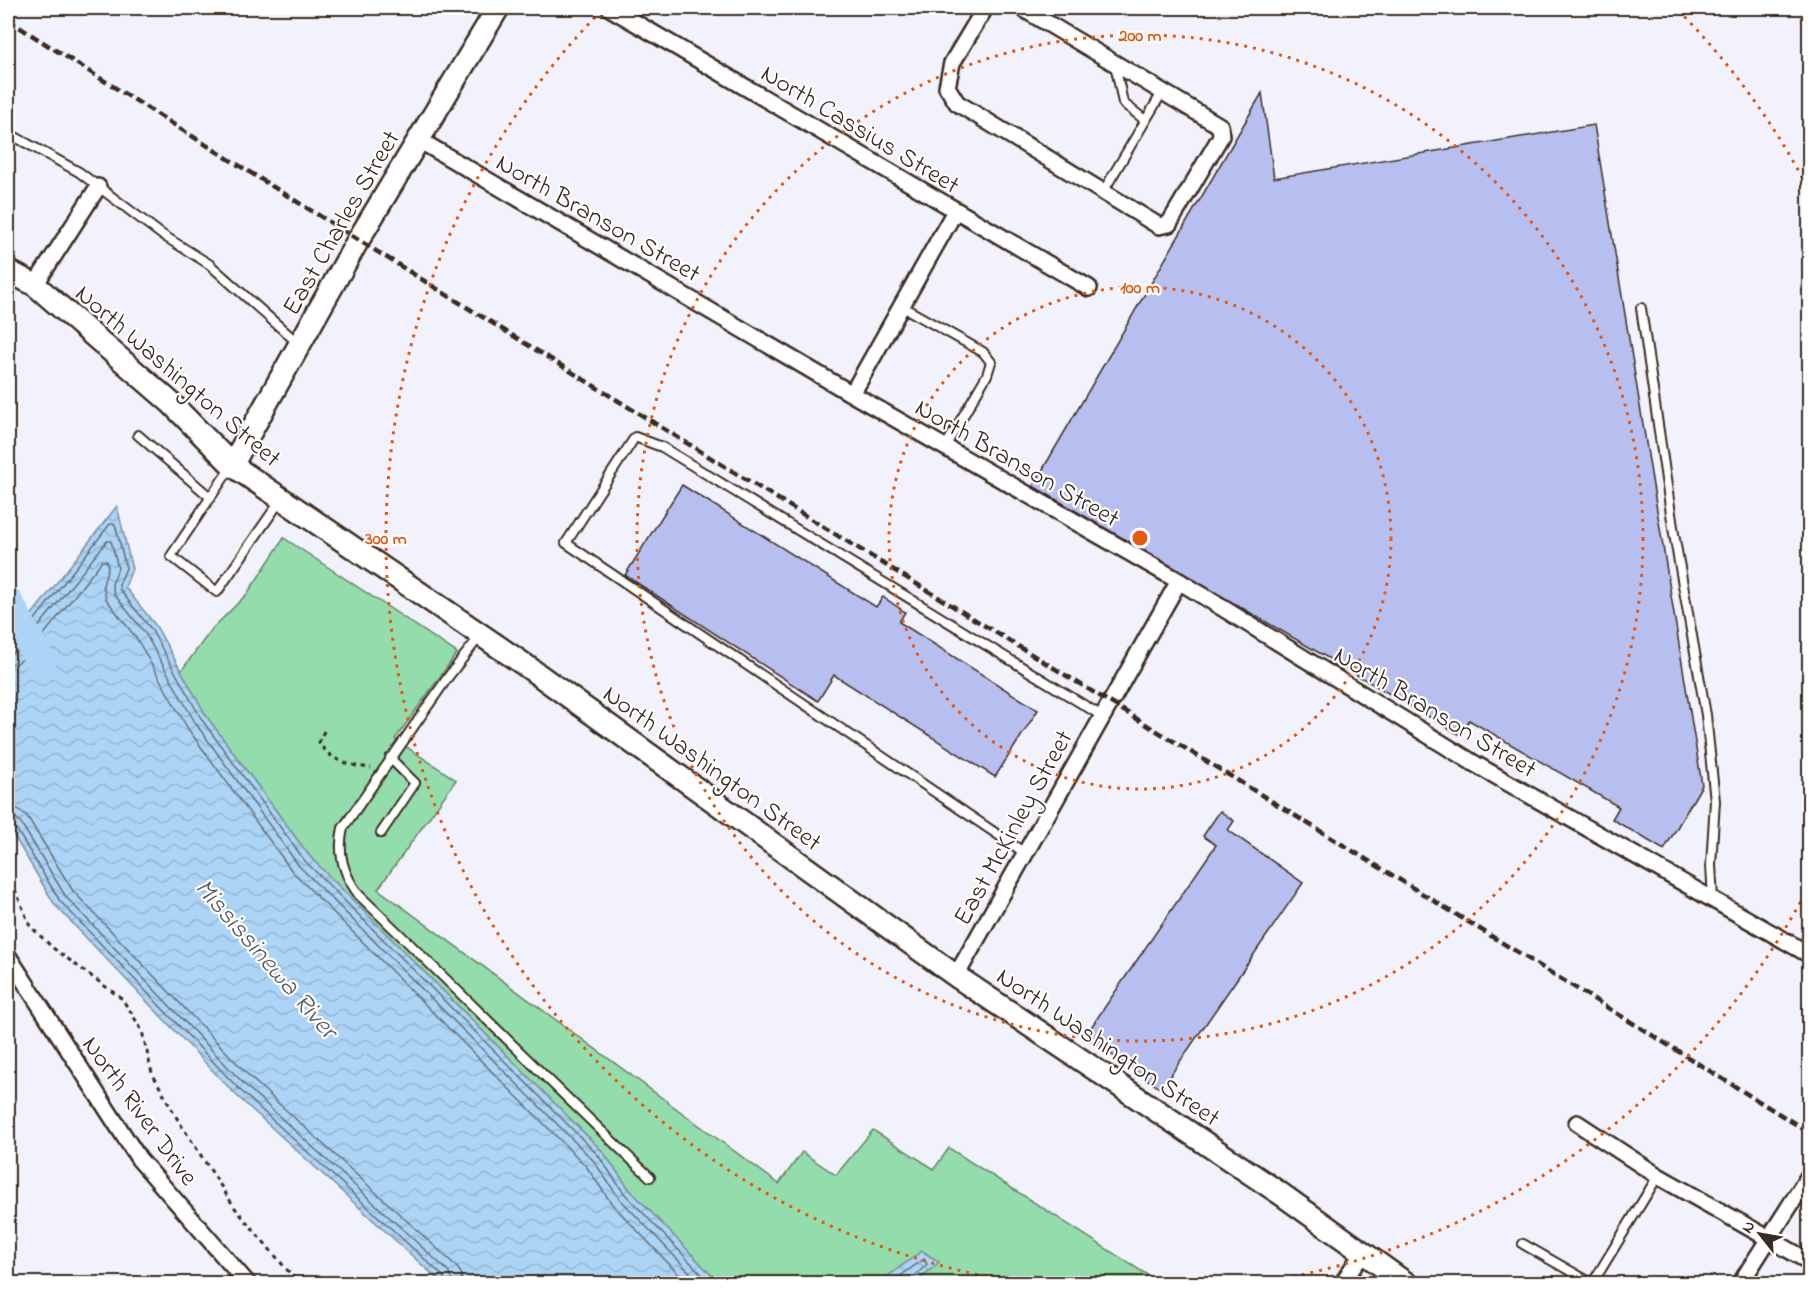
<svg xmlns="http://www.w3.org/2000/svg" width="1817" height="1291" viewBox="0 0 1817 1291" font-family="'Indie Flower',sans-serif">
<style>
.park{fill:#93dcab;stroke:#678364;stroke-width:1.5}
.water{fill:url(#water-waves);stroke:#7e90a0;stroke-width:1.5}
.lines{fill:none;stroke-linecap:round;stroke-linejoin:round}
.shore{stroke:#686e74;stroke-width:1.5}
.river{stroke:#abd4f6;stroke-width:30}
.building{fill:#b7bff0;stroke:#3b2a1e;stroke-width:1.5}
.lane-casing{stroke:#3b2a1e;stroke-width:12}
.street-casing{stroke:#3b2a1e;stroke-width:20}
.secondary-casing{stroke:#3b2a1e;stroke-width:26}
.path{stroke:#3b2a1e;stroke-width:3;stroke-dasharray:4.5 4.5;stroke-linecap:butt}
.lane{stroke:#fff;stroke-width:8}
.street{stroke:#fff;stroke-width:15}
.secondary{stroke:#fff;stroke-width:21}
.rail{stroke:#3b2a1e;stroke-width:4.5;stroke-dasharray:9 4.5;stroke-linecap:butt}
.ring{fill:none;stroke:#e8590c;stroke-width:3;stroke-dasharray:3 6}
.labels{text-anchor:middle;stroke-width:4.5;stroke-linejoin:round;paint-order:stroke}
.street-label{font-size:26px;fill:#3b2a1e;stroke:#fff}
.water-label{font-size:27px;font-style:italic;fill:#5d5d5f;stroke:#fff}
.centre{fill:#e8590c;stroke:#fff;stroke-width:3}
.ring-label{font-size:18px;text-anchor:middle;font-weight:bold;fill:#e8590c;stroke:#fff;stroke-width:4.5;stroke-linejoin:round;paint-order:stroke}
</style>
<defs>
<pattern id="water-waves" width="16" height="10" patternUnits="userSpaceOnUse" patternTransform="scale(1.5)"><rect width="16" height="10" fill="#abd4f6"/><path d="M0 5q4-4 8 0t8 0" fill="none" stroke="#94b6d2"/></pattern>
</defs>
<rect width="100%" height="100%" fill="#f1f2fc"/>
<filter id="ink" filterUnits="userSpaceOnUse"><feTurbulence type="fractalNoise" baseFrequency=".0167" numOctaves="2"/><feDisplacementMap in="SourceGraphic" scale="12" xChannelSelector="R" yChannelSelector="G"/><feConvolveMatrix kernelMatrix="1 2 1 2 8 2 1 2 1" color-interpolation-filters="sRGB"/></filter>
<g filter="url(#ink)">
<!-- park -->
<path class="park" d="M284,538L457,653L395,739L456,780L378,889L779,1184L802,1152L836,1175L873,1130L934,1169L949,1148L1160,1283H915L939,1262L922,1251L879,1283H719L629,1189L603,1152L310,857L207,717L181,671L212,629L247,594Z"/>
<!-- water -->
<path class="water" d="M117,506L132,569L125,587L156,626L207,717L310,857L603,1152L629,1189L719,1283H442L236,1095L55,905L8,826V645Z
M922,1251L939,1262L915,1283H879Z"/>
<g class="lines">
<!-- shore -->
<path class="shore" d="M8,648L15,645L110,524H115L126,568L119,585L120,590L151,629L202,720L305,861L598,1155L624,1193L711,1284
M8,655L20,650L107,541H111L118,568L112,584L114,594L145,633L196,724L299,866L593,1160L619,1198L701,1284
M8,664L17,663L27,656L102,561H107L108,567L103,585L106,599L137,639L188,729L292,871L586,1166L612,1204L688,1284
M8,808L18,809L27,816L73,891L251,1078L455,1265L461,1273L462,1284
M8,817L16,818L21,823L66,897L245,1085L448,1271L453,1284
M8,824L15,827L60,901L240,1090L443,1276L446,1284
M889,1284L924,1259L927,1264L914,1277L912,1284"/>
<!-- river -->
<path class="river" d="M8,602L41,662"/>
</g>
<!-- building -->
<path class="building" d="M1262,93L1274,178L1594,125L1702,785L1664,850L1612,819L1619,807L1469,720L1460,735L1033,486Z
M682,485L876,607L883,597L905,612L899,622L1038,710L995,777L834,675L818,701L625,575Z
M1220,811L1234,821L1228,830L1303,883L1161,1089L1085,1036L1216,845L1203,836Z"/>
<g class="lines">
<!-- lane casing -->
<g class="lane-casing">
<path id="lane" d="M1115,64L1123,103L1145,120
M8,133L79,172L161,234L209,264L299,344
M1103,192L1163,91
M901,306L983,352L991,362L987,375L945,447
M1641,308L1674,534L1706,715L1715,801L1711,865L1713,899
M138,435L210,497
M231,467L171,556L217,592L280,501
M480,636L448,677L343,828C337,853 343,874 359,895C457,989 552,1085 650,1177
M381,833L415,783L390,758
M1025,853L566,543L635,437L662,447L1102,716
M1523,1244L1593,1284
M1592,1284L1658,1176"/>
</g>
<!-- street casing -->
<g class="street-casing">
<path id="street" d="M610,8L1089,288
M985,8L952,63L947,87L957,103L1159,226L1169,224L1221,136L1220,126L1022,8
M419,140L852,394L1179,581L1475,764L1810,955
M35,285L98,187
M852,394L955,211
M8,956L139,1159L248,1284
M956,976L1179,581
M1577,1123L1658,1176L1810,1262
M1342,1284L1363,1252
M1740,1284L1810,1174"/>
</g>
<!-- secondary casing -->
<g class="secondary-casing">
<path id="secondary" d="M8,271L35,285L170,402L232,465L525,665L956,976L1281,1194L1407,1284
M232,465L357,242L498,8"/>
</g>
<!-- path -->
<path class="path" d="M324,731L319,742C329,761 352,766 371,768
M8,872L30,926L53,948L121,998L131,1012L142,1031L152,1073L178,1120L235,1208L299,1284"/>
<!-- lane -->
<use href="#lane" class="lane"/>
<!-- street -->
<use href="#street" class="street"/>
<!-- secondary -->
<use href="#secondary" class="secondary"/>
<!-- rail -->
<path class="rail" d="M67,8L92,11L183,8
M8,20C604,398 1210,760 1810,1133"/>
</g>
</g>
<!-- distance rings -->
<g class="ring">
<circle cx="1140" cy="538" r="251"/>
<circle cx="1140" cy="538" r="503"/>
<path d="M1809 886A754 754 0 0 1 1258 1283M1022 1283A754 754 0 0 1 602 10M1678 10A754 754 0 0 1 1809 190"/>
</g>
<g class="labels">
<!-- street labels -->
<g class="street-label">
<text transform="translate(861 128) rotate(31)" y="9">North Cassius Street</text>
<text transform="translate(599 217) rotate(30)" y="9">North Branson Street</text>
<text transform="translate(340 222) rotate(-60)" y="9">East Charles Street</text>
<text transform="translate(179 375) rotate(41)" y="9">North Washington Street</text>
<text transform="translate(1018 462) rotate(30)" y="9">North Branson Street</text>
<text transform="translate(1436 711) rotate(31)" y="9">North Branson Street</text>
<text transform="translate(713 767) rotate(36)" y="9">North Washington Street</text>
<text transform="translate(1012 827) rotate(-61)" y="9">East McKinley Street</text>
<text transform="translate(1109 1046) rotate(34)" y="9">North Washington Street</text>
<text transform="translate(141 1110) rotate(54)" y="9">North River Drive</text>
</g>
<!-- water labels -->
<g class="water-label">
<text transform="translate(267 958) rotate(49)" y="9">Mississinewa River</text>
</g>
</g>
<circle cx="1140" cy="538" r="9" class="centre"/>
<g class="ring-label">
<text x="1140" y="41">200 m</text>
<text x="1140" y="293">100 m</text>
<text x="386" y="544">300 m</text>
</g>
<!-- margin -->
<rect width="1817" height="1291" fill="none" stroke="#fff" stroke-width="30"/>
<rect x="15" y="15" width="1787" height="1261" fill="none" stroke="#3b2a1e" stroke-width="2" filter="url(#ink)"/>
<!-- north arrow -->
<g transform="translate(1760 1234) rotate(301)" stroke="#ffffff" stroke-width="4.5" paint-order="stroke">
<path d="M0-4.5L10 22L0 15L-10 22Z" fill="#3b2a1e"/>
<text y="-9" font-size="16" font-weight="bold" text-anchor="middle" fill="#3b2a1e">N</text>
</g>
</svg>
